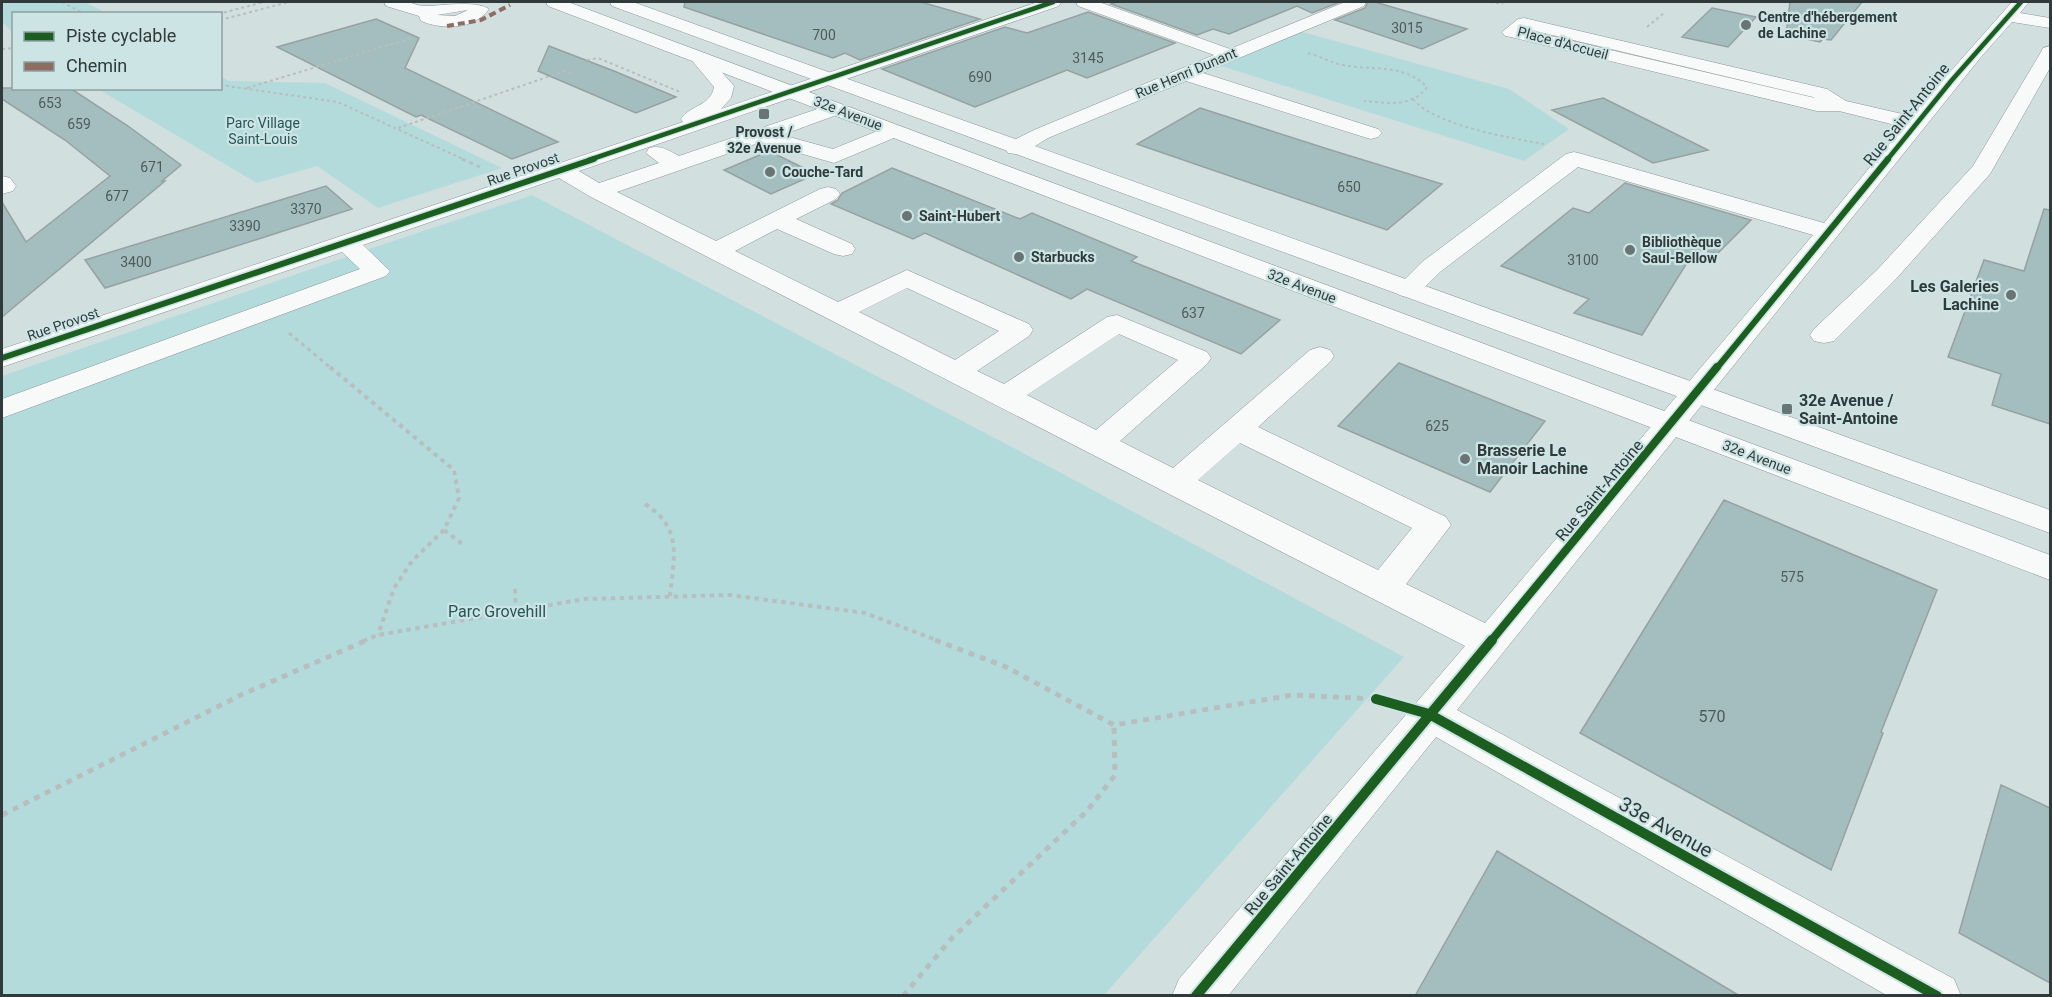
<svg xmlns="http://www.w3.org/2000/svg" width="2052" height="997" viewBox="0 0 2052 997" font-family="Roboto,sans-serif">
<style>
.green{fill:#b3dbdc}
.building{fill:#a4bebf;stroke:#97a1a1;stroke-width:1.5}
.lines{fill:none;stroke-linecap:round;stroke-linejoin:round}
.minor-casing{stroke:#8c9596;stroke-width:1}
.major-casing{stroke:#8c9596;stroke-width:1}
.path-far3{stroke:#b8bebe;stroke-width:2;stroke-dasharray:3 3;stroke-linecap:butt}
.path-far2{stroke:#b8bebe;stroke-width:3;stroke-dasharray:4 4;stroke-linecap:butt}
.path-far1{stroke:#b8bebe;stroke-width:4;stroke-dasharray:4.5 4.5;stroke-linecap:butt}
.path{stroke:#b8bebe;stroke-width:5;stroke-dasharray:6 6;stroke-linecap:butt}
.minor{fill:#f8fafa;fill-rule:evenodd}
.major{fill:#f8fafa;fill-rule:evenodd}
.quiet{stroke:#8d6e63;stroke-width:4;stroke-dasharray:7 4;stroke-linecap:butt}
.cycleway-far3-casing{stroke:#cde4e4;stroke-width:7}
.cycleway-far2-casing{stroke:#cde4e4;stroke-width:9}
.cycleway-far1-casing{stroke:#cde4e4;stroke-width:11}
.cycleway-casing{stroke:#cde4e4;stroke-width:14}
.cycleway-far3{stroke:#1b5e20;stroke-width:4.5}
.cycleway-far2{stroke:#1b5e20;stroke-width:6}
.cycleway-far1{stroke:#1b5e20;stroke-width:8}
.cycleway{stroke:#1b5e20;stroke-width:10}
.poi-dot{fill:#697474;stroke:#cde4e4;stroke-width:2}
.labels{text-anchor:middle;stroke-width:4.5;stroke-linejoin:round;paint-order:stroke}
.far-poi-label{font-size:14px;font-weight:bold;fill:#313a3a;stroke:#cde4e4;text-anchor:start}
.number-label{font-size:14px;fill:#4e5b5b}
.far-street-label{font-size:14px;fill:#313a3a;stroke:#cde4e4}
.far-park-label{font-size:14px;fill:#275558;stroke:#cde4e4}
.street-label{font-size:16px;fill:#313a3a;stroke:#cde4e4}
.poi-label{font-size:16px;font-weight:bold;fill:#313a3a;stroke:#cde4e4;text-anchor:start}
.park-label{font-size:16px;fill:#275558;stroke:#cde4e4}
.near-number-label{font-size:16px;fill:#4e5b5b}
.near-street-label{font-size:20px;fill:#313a3a;stroke:#cde4e4}
</style>
<rect width="100%" height="100%" fill="#d2dfdf"/>
<!-- green -->
<path class="green" d="M2,2H85L106,13L14,14L13,32L2,22Z
M1299,31L1509,89L1569,129L1524,161L1218,65Z
M221,77L229,81L325,83L502,168L378,208L317,166L257,183L98,89L220,88Z
M532,195L1048,466L1404,657L1104,995H2V376L378,246Z"/>
<!-- building -->
<path class="building" d="M685,2H921L980,19L860,60L845,53L833,58L684,7Z
M1117,2H1340L1312,13L1297,6L1229,34L1213,29L1197,35L1111,4Z
M1368,2H1375L1467,29L1422,49L1335,20L1365,8Z
M1790,2H1862L1831,40L1823,39L1820,42L1786,35Z
M1712,8L1756,17L1728,47L1682,37Z
M1088,12L1175,43L1087,78L1067,70L975,107L882,69L1005,27L1027,33Z
M376,19L419,38L405,68L558,142L512,159L421,115L416,117L277,47Z
M549,46L614,71L676,97L636,113L538,71Z
M2,88H70L128,126L181,165L162,181H165L2,317V202L26,242L110,176L65,140L2,99Z
M1603,98L1708,150L1653,163L1552,110Z
M1200,108L1334,151L1442,184L1387,230L1137,144Z
M769,151L816,174L771,194L724,170Z
M892,168L1020,219L1032,213L1137,257L1131,261L1280,320L1241,354L1087,289L1071,299L925,233L913,239L831,204L838,200L842,193Z
M1625,183L1751,220L1718,253L1695,250L1642,335L1574,313L1589,299L1501,266L1573,208L1589,213Z
M326,186L352,209L105,288L85,260Z
M2044,209L2050,210V424L1992,405L2001,374L1948,357L1984,260L2024,271Z
M1399,363L1545,421L1490,492L1338,426Z
M1724,500L1937,590L1881,732L1883,733L1831,870L1580,733Z
M2001,785L2050,808V983L1959,933Z
M1497,851L1740,996H1415Z"/>
<g class="lines">
<!-- minor casing -->
<g class="minor-casing">
<path id="minor" d="M384,2C390,1 400,0 407,2C413,3 418,6 425,6C443,6 475,0 489,9C474,30 443,30 421,21L419,16L386,6ZM468,10L455,16L437,15Z
M1038,2H1061L1059,6L579,171L599,183L659,163L646,153L649,148C661,145 668,150 679,156L835,103L842,105L845,109L842,113L782,135L833,149L887,127L894,125L901,127L905,131L901,135L834,163L761,142L617,192L716,241L820,189L828,187L836,189L840,194L836,199L796,219L852,244L855,249L852,254L843,256L834,254L777,229L735,251L838,302L907,270L1029,324L1033,330L1029,336L977,371L1004,384L1107,317L1117,315L1207,352L1211,358L1207,364L1120,441L1173,468L1310,350L1320,347L1330,350L1334,356L1330,362L1258,427L1446,517L1451,525L1406,584L1485,623L1813,235L1578,167L1440,272L1417,295L1408,297L1399,295L1395,289L1422,262L1566,154L1574,152L1582,154L1824,223L1903,127L1839,111H1817L1511,37L1505,36L1502,32L1518,19L1524,18L1827,89L1846,101L1911,116L2012,2H2029L2020,13L2050,18V28L2012,22L1981,57L1457,710L1954,979L1961,996H1888L1436,737L1228,996H1172L1179,979L1465,646L589,196L559,178L363,245L390,271L386,276L2,418V399L360,269L342,252L2,367V349L683,122L681,119C690,105 711,106 714,87L689,57L691,53H705L734,86L731,98L721,109ZM1527,29L1813,97L1815,98L1525,30ZM907,288L999,331L955,360L859,312ZM1119,334L1178,360L1096,430L1027,395ZM1240,443L1412,528L1378,570L1198,480Z
M1076,2H1099L1230,49L1345,2H1366L1364,6L1203,73L1378,129L1382,133L1378,137L1371,139L1364,137L1186,81L1048,138L1024,153L1016,154L1008,153L1005,148L1008,143L1034,130L1214,55L1078,6Z
M2050,46V68L1990,174L1895,280L1834,341L1824,343L1814,341L1810,335L1814,329L1877,270L1973,166L2041,52L2043,48Z
M2,176L10,178L16,186L13,191L2,194Z"/>
</g>
<!-- major casing -->
<g class="major-casing">
<path id="major" d="M546,2H568L2050,555V580L548,6Z
M610,2H633L2050,510V533L612,6Z"/>
</g>
<!-- path-far3 -->
<path class="path-far3" d="M62,2L85,14
M1490,2L1503,4
M218,14L264,2
M220,20L289,2
M1647,27L1664,13
M2,49L14,48
M1308,53C1320,56 1331,63 1343,65C1374,71 1403,63 1427,87C1413,108 1386,103 1364,101
M587,60L598,58L680,92
M220,85L338,102L465,160
M247,88L412,38
M1413,99C1433,125 1511,138 1544,144
M398,128L565,71L571,73"/>
<!-- path-far2 -->
<path class="path-far2" d="M462,159L480,167
M289,333L332,369"/>
<!-- path-far1 -->
<path class="path-far1" d="M330,367L454,470L459,498L444,530L412,561L394,588L378,635
M645,504C683,528 674,557 670,596
M444,530L465,546
M515,589L516,611
M363,641L378,635L585,599L730,595L865,613L939,641"/>
<!-- path -->
<path class="path" d="M935,640L1006,667L1114,725L1292,695L1376,699
M2,815L243,694L367,640
M903,996L952,938L1087,811L1115,775L1114,725"/>
<!-- minor -->
<use href="#minor" class="minor"/>
<!-- major -->
<use href="#major" class="major"/>
<!-- quiet -->
<path class="quiet" d="M447,26L481,20L510,5"/>
<!-- cycleway-far3 casing -->
<g class="cycleway-far3-casing">
<path id="cycleway-far3" d="M589,160L1053,2
M1887,160L1952,80L2021,2"/>
</g>
<!-- cycleway-far2 casing -->
<g class="cycleway-far2-casing">
<path id="cycleway-far2" d="M2,358L594,159
M1716,369L1888,159"/>
</g>
<!-- cycleway-far1 casing -->
<g class="cycleway-far1-casing">
<path id="cycleway-far1" d="M1491,641L1717,367"/>
</g>
<!-- cycleway casing -->
<g class="cycleway-casing">
<path id="cycleway" d="M1376,699L1429,714L1937,996
M1196,996L1492,640"/>
</g>
<!-- cycleway-far3 -->
<use href="#cycleway-far3" class="cycleway-far3"/>
<!-- cycleway-far2 -->
<use href="#cycleway-far2" class="cycleway-far2"/>
<!-- cycleway-far1 -->
<use href="#cycleway-far1" class="cycleway-far1"/>
<!-- cycleway -->
<use href="#cycleway" class="cycleway"/>
</g>
<!-- markers -->
<g class="poi-dot">
<circle cx="1746" cy="25" r="6"/>
<rect x="758" y="108" width="12" height="12" rx="3"/>
<circle cx="770" cy="172" r="6"/>
<circle cx="907" cy="216" r="6"/>
<circle cx="1630" cy="250" r="6"/>
<circle cx="1019" cy="257" r="6"/>
<circle cx="2011" cy="295" r="6"/>
<rect x="1781" y="403" width="12" height="12" rx="3"/>
<circle cx="1465" cy="459" r="6"/>
</g>
<g class="labels">
<!-- far-poi labels -->
<g class="far-poi-label">
<text x="1758" y="22">Centre d'hébergement<tspan x="1758" dy="16">de Lachine</tspan></text>
<text x="764" y="137" text-anchor="middle">Provost /<tspan x="764" dy="16">32e Avenue</tspan></text>
<text x="782" y="177">Couche-Tard</text>
<text x="919" y="221">Saint-Hubert</text>
<text x="1642" y="247">Bibliothèque<tspan x="1642" dy="16">Saul-Bellow</tspan></text>
<text x="1031" y="262">Starbucks</text>
</g>
<!-- number labels -->
<g class="number-label">
<text x="1407" y="33">3015</text>
<text x="824" y="40">700</text>
<text x="1088" y="63">3145</text>
<text x="980" y="82">690</text>
<text x="50" y="108">653</text>
<text x="79" y="129">659</text>
<text x="152" y="172">671</text>
<text x="1349" y="192">650</text>
<text x="117" y="201">677</text>
<text x="306" y="214">3370</text>
<text x="245" y="231">3390</text>
<text x="1583" y="265">3100</text>
<text x="136" y="267">3400</text>
<text x="1193" y="318">637</text>
<text x="1437" y="431">625</text>
<text x="1792" y="582">575</text>
</g>
<!-- far-street labels -->
<g class="far-street-label">
<text transform="translate(1563 43) rotate(15)" y="5">Place d'Accueil</text>
<text transform="translate(1186 73) rotate(-23)" y="5">Rue Henri Dunant</text>
<text transform="translate(848 113) rotate(21)" y="5">32e Avenue</text>
<text transform="translate(523 169) rotate(-19)" y="5">Rue Provost</text>
<text transform="translate(1302 286) rotate(21)" y="5">32e Avenue</text>
<text transform="translate(63 324) rotate(-19)" y="5">Rue Provost</text>
<text transform="translate(1757 457) rotate(21)" y="5">32e Avenue</text>
</g>
<!-- far-park labels -->
<g class="far-park-label">
<text x="263" y="128">Parc Village<tspan x="263" dy="16">Saint-Louis</tspan></text>
</g>
<!-- street labels -->
<g class="street-label">
<text transform="translate(1906 114) rotate(-51)" y="6">Rue Saint-Antoine</text>
<text transform="translate(1599 490) rotate(-50)" y="6">Rue Saint-Antoine</text>
<text transform="translate(1288 864) rotate(-50)" y="6">Rue Saint-Antoine</text>
</g>
<!-- poi labels -->
<g class="poi-label">
<text x="1999" y="292" text-anchor="end">Les Galeries<tspan x="1999" dy="18">Lachine</tspan></text>
<text x="1799" y="406">32e Avenue /<tspan x="1799" dy="18">Saint-Antoine</tspan></text>
<text x="1477" y="456">Brasserie Le<tspan x="1477" dy="18">Manoir Lachine</tspan></text>
</g>
<!-- park labels -->
<g class="park-label">
<text x="497" y="617">Parc Grovehill</text>
</g>
<!-- near-number labels -->
<g class="near-number-label">
<text x="1712" y="722">570</text>
</g>
<!-- near-street labels -->
<g class="near-street-label">
<text transform="translate(1666 827) rotate(29)" y="7">33e Avenue</text>
</g>
</g>
<!-- border -->
<rect width="2052" height="997" fill="none" stroke="#313a3a" stroke-width="6"/>
<!-- legend -->
<rect x="12" y="12" width="210" height="78" fill="#cde4e4" stroke="#8fa0a0" stroke-width="1.5"/>
<rect x="24" y="32" width="30" height="9" fill="#1b5e20" stroke="#8fa0a0" stroke-width="1.5"/>
<text x="66" y="42" font-size="18" fill="#313a3a">Piste cyclable</text>
<rect x="24" y="62" width="30" height="9" fill="#8d6e63" stroke="#8fa0a0" stroke-width="1.5"/>
<text x="66" y="72" font-size="18" fill="#313a3a">Chemin</text>
</svg>
